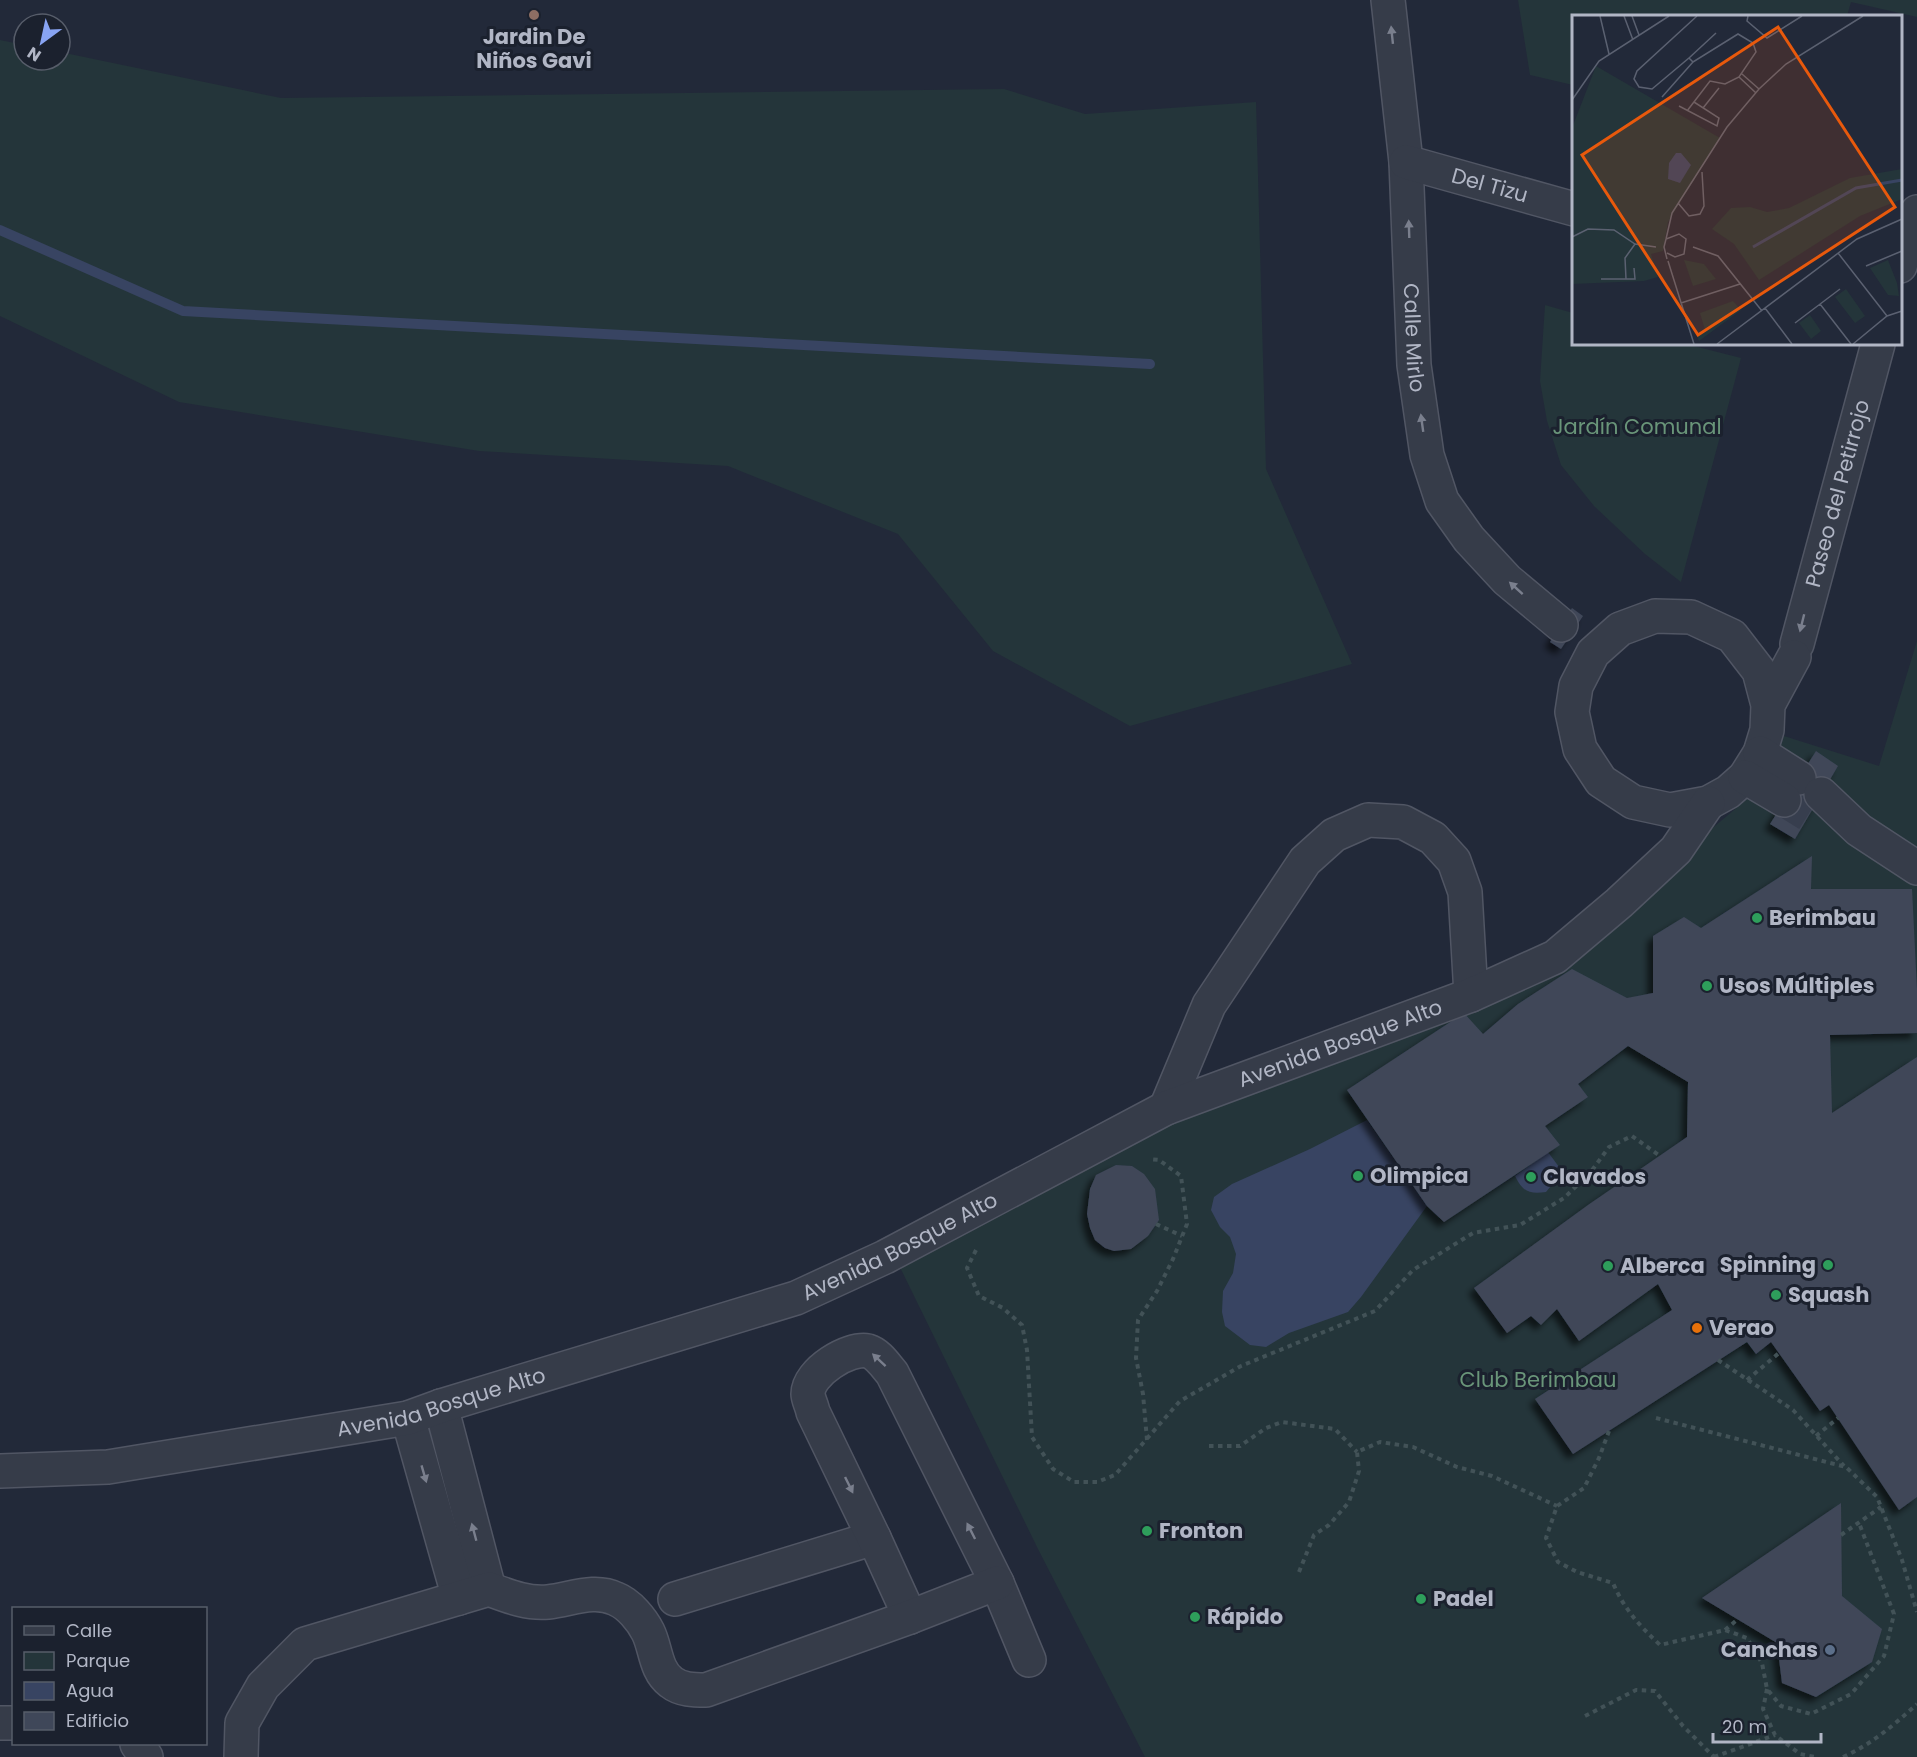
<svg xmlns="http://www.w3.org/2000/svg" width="1917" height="1757" viewBox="0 0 1917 1757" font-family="Poppins,sans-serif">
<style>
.green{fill:#24353a}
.water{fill:#384462}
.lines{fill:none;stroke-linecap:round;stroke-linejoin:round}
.stream{stroke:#384462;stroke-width:10}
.building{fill:#3f4759;filter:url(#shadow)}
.minor-tunnel{stroke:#373e4e;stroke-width:33;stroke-dasharray:33 16;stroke-linecap:butt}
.minor-casing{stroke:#515664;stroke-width:36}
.path{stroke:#425257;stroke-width:4;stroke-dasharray:4.5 4.5;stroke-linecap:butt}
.minor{stroke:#363c49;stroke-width:33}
.oneway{fill:#7a7f8d}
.education-dot{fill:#8d6e63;stroke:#1b212e;stroke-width:2}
.leisure-dot{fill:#2e9e5b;stroke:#1b212e;stroke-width:2}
.food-dot{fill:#e8710a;stroke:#1b212e;stroke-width:2}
.service-dot{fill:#5c6f8a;stroke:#1b212e;stroke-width:2}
.labels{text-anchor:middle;stroke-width:6;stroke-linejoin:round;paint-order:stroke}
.poi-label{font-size:21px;font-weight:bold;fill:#b1b6c5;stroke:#1b212e;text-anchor:start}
.street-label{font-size:21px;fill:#b1b6c5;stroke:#1b212e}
.park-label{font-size:21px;fill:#699579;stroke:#1b212e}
.inset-river{fill:none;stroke:#384462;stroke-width:3}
.inset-road{fill:none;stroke:#5b6171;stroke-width:1.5}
.view{fill:#e8590c;fill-opacity:0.15;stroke:#e8590c;stroke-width:3}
.inset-edge{fill:none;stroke:#b1b6c5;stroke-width:3}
</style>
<defs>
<filter id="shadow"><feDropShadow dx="-5.5" dy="5.5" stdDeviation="3" flood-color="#0009"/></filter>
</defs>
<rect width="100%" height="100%" fill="#222939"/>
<!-- green -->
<path class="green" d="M1518,0H1917V17L1851,2L1847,16H1574L1573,85L1530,75Z
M0,40L24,45V60H60V52L281,98L1004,89L1085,114L1256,102L1266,469L1352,664L1130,726L993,651L898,534L728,466L479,451L179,402L0,316Z
M1545,305L1573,313L1574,344H1686L1741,358L1681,582L1645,554L1594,506L1561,465L1547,421L1540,381Z
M1917,641V1757H1145L1039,1551L893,1253L1156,1120L1460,1006L1709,831L1759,789L1774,764L1784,736L1879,766Z"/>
<!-- water -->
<path class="water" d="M1367,1120L1427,1206L1361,1297L1348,1312L1289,1333L1266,1347L1250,1345L1225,1326L1222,1312L1223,1291L1233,1273L1236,1254L1230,1237L1220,1227L1211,1210L1214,1197L1232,1184L1310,1149Z
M1548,1152L1559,1167L1555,1181L1546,1192C1529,1194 1523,1192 1515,1176Z"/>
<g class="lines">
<!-- stream -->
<path class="stream" d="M0,230L183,311L1150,364"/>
</g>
<!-- building -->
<path class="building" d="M1572,608L1583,616L1561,649L1550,642Z
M1816,751L1838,766L1795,839L1770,824Z
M1812,856L1811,889H1912L1917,990V1033L1830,1035L1832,1113L1917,1057V1497L1899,1510L1829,1405L1820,1411L1771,1342L1756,1354L1747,1342L1573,1454L1535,1399L1672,1310L1658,1284L1579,1341L1557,1309L1541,1325L1531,1316L1507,1333L1474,1288L1588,1205L1687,1137L1688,1082L1628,1046L1578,1084L1588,1097L1545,1126L1560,1145L1444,1222L1427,1206L1347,1090L1464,1013L1483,1034L1518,1004L1572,969L1627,998L1653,993V936L1684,917L1701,928Z
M1116,1165L1132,1166L1144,1174L1155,1189L1159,1220L1148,1236L1131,1249L1114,1251L1105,1248L1095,1240L1090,1228L1087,1214L1090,1189L1096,1175Z
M1841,1503L1842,1596L1882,1629L1872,1662L1816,1697L1782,1683L1777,1643L1702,1598Z"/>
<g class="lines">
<!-- minor-tunnel -->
<path class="minor-tunnel" d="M1784,800L1808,815"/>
<!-- minor casing -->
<g class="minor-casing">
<g id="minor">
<path id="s1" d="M1388,0L1406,162L1414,365L1427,455L1442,501L1469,539L1507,580L1561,625"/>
<path id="s2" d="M1406,162L1574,209"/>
<path d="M1900,266L1917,212"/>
<path id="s3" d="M1797,644L1878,344"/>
<path d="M1768,705L1759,671L1732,636L1691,617L1655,616L1620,629L1593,653L1576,686L1572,712L1580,749L1601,781L1633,802L1670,810L1708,803L1728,792L1745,777L1760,753L1767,730L1768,705L1794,657"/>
<path d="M1760,753L1799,778"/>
<path d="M1745,777L1784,800"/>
<path d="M1821,794L1859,830L1917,868"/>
<path d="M1166,1108L1209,1005L1305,861L1334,835L1368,820L1403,822L1433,838L1454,861L1465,892L1471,995"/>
<path d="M441,1406L489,1589"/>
<path d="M408,1418L459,1598"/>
<path id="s4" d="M0,1471L108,1467L408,1418L441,1406L796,1298L885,1257L1166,1108L1471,995L1555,957L1619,903L1676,850L1708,803"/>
<path d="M675,1599L874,1538"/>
<path d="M910,1617L874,1538L813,1412C812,1406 808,1399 808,1394C808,1372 849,1347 868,1351C878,1354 885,1365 892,1373L997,1583L1029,1660"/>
<path d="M0,1723H14"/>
<path d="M137,1744L146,1757"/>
<path d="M241,1757L242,1723L263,1686L305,1644L489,1589C508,1596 527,1604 548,1602C570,1600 594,1588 616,1599C629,1604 642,1620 648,1632C656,1648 655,1670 671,1682C681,1690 694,1690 706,1690L910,1617L997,1583"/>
</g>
</g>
<!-- path -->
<path class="path" d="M1156,1224L1182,1236
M976,1250L967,1268L979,1296L1003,1308L1022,1325L1027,1350L1032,1437L1053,1469L1074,1482H1097L1115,1475L1180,1401L1241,1366L1375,1311L1413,1270L1473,1233L1520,1225L1564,1198L1590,1173L1609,1147L1632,1136L1660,1156
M1718,1360L1793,1410L1844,1466
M1747,1380L1779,1353
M1656,1418L1846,1467L1877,1497L1902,1560L1917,1612
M1609,1431L1599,1458L1584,1488L1557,1506L1546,1538L1558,1562L1577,1572L1613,1583C1624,1609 1639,1625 1660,1645L1725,1630L1747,1638L1762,1663L1767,1689L1781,1706L1811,1714L1851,1694L1884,1656L1894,1614L1859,1523
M1816,1436L1838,1418
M1147,1440L1143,1394L1136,1358L1138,1320L1157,1291L1173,1259L1187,1224L1181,1176L1159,1160L1149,1159
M1209,1446H1240L1266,1428L1282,1422L1335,1429L1357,1452
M1841,1535L1881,1507
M1299,1572L1314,1535L1329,1525L1349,1502L1359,1471L1357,1452L1380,1442L1413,1447L1457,1467L1492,1476L1557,1506
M1725,1630L1738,1619
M1767,1689L1763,1709L1775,1735L1800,1754L1815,1757
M1585,1716L1636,1690L1655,1691L1683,1726L1714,1757
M1714,1757L1775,1735
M1843,1757C1872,1744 1894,1725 1917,1704"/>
<!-- minor -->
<use href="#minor" class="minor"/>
</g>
<!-- one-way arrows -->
<defs><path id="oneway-solid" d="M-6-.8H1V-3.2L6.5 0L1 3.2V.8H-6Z" transform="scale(1.5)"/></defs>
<g class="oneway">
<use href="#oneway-solid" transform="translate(1392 35) rotate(-96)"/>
<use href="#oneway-solid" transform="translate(1409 229) rotate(-92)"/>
<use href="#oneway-solid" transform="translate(1422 423) rotate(-98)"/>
<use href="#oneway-solid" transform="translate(1516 588) rotate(-138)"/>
<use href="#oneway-solid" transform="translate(1802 623) rotate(104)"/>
<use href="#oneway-solid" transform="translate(879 1360) rotate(-137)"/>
<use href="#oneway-solid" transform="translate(424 1474) rotate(74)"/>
<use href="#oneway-solid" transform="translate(849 1485) rotate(64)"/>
<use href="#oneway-solid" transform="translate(971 1531) rotate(-117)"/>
<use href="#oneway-solid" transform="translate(474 1532) rotate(-105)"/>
</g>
<!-- markers -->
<circle class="education-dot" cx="534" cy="15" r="6"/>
<g class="leisure-dot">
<circle cx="1757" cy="918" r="6"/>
<circle cx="1707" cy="986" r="6"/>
<circle cx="1358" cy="1176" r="6"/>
<circle cx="1531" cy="1177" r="6"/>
<circle cx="1828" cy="1265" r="6"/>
<circle cx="1608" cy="1266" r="6"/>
<circle cx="1776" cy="1295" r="6"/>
<circle cx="1147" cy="1531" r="6"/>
<circle cx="1421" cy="1599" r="6"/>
<circle cx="1195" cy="1617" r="6"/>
</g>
<circle class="food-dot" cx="1697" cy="1328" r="6"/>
<circle class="service-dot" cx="1830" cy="1650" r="6"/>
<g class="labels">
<!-- poi labels -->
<g class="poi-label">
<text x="534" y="44" text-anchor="middle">Jardin De<tspan x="534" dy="24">Niños Gavi</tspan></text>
<text x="1769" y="925">Berimbau</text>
<text x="1719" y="993">Usos Múltiples</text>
<text x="1370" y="1183">Olimpica</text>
<text x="1543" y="1184">Clavados</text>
<text x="1816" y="1272" text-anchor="end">Spinning</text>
<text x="1620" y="1273">Alberca</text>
<text x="1788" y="1302">Squash</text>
<text x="1709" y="1335">Verao</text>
<text x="1159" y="1538">Fronton</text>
<text x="1433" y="1606">Padel</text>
<text x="1207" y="1624">Rápido</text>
<text x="1818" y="1657" text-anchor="end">Canchas</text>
</g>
<!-- street labels -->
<g class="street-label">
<text dy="7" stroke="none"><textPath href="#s2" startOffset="87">Del Tizu</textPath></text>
<text dy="7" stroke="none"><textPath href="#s1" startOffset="339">Calle Mirlo</textPath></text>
<text dy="7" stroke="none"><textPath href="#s3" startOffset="156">Paseo del Petirrojo</textPath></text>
<text dy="7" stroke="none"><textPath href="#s4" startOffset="1420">Avenida Bosque Alto</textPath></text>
<text dy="7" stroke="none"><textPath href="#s4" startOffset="934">Avenida Bosque Alto</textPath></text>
<text dy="7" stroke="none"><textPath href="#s4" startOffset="448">Avenida Bosque Alto</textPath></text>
</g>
<!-- park labels -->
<g class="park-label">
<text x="1637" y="434">Jardín Comunal</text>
<text x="1538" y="1387">Club Berimbau</text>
</g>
</g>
<!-- overview -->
<g transform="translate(1572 15)">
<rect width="330" height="330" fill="#222939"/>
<path d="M24,51L148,123L96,207L91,236L79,239L86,262L72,266L0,269V113ZM330,154V184L288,201L187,265L162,229L140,214L159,193L178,192L195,197L217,193L278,163ZM112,245L132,249L144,264L121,271ZM316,245L325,268L327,281L316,280L298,253ZM274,274L293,301L283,308L263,282ZM161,286L169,295L127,326L124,319L133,315L128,298ZM238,300L249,316L239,324L227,308Z" fill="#24353a"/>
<path d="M104,138H109L119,150L108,168L96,164L97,148Z" fill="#384462"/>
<path class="inset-river" d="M181,232L284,173L330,165"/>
<path class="inset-road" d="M28,1L37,39M52,1L61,25M60,1L67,20M176,1L175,6L195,23L230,1M117,43L144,18M170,59L187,74M167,62L184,78M90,82L121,47M0,85L27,46L97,1M107,91L145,111L147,103L122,87M131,93L147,73M115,96L138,66L153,69L167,62L184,37L181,28L166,19L121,47L117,43L80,74L67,72L62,64L65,56L125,1M106,188L117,201L128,199L132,191L130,157M0,222L16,214L42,215L63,229L84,232M94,224L100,198L155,112L187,74L214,49L291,1M121,232L146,241L190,296M95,238L103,242L112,239L114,224L107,219L94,224L92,232L95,244M266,238L315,301M96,246L122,329M294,251L330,236M29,264H63L62,253M54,264L53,243L63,229M109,288L168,269M248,289L279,329M193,293L220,329M223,308L268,274M145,329L285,224L330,204M281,329L315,301L330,296"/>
<path class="view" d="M206,12L323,192L126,320L10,140Z"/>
<rect width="330" height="330" class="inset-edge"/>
</g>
<!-- legend -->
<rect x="12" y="1607" width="195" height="138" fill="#1b212e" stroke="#575d6a" stroke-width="1.5"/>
<rect x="24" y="1626" width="30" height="9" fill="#363c49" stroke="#575d6a" stroke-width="1.5"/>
<text x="66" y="1637" font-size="18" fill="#b1b6c5">Calle</text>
<rect x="24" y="1652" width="30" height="18" fill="#24353a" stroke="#575d6a" stroke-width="1.5"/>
<text x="66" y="1667" font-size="18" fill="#b1b6c5">Parque</text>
<rect x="24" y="1682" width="30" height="18" fill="#384462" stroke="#575d6a" stroke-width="1.5"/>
<text x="66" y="1697" font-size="18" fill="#b1b6c5">Agua</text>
<rect x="24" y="1712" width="30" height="18" fill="#3f4759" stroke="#575d6a" stroke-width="1.5"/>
<text x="66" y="1727" font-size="18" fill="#b1b6c5">Edificio</text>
<!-- north arrow -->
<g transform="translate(42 42) rotate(213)"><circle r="28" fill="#1b212e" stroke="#575d6a" stroke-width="1.5"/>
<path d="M0-4.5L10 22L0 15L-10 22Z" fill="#88a4f3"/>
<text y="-9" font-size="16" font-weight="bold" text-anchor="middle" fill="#b1b6c5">N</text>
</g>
<!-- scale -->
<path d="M1713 1733v9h108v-9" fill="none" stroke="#b1b6c5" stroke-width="3"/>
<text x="1722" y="1733" font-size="18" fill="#b1b6c5" stroke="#1b212e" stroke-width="4.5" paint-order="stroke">20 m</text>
</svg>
